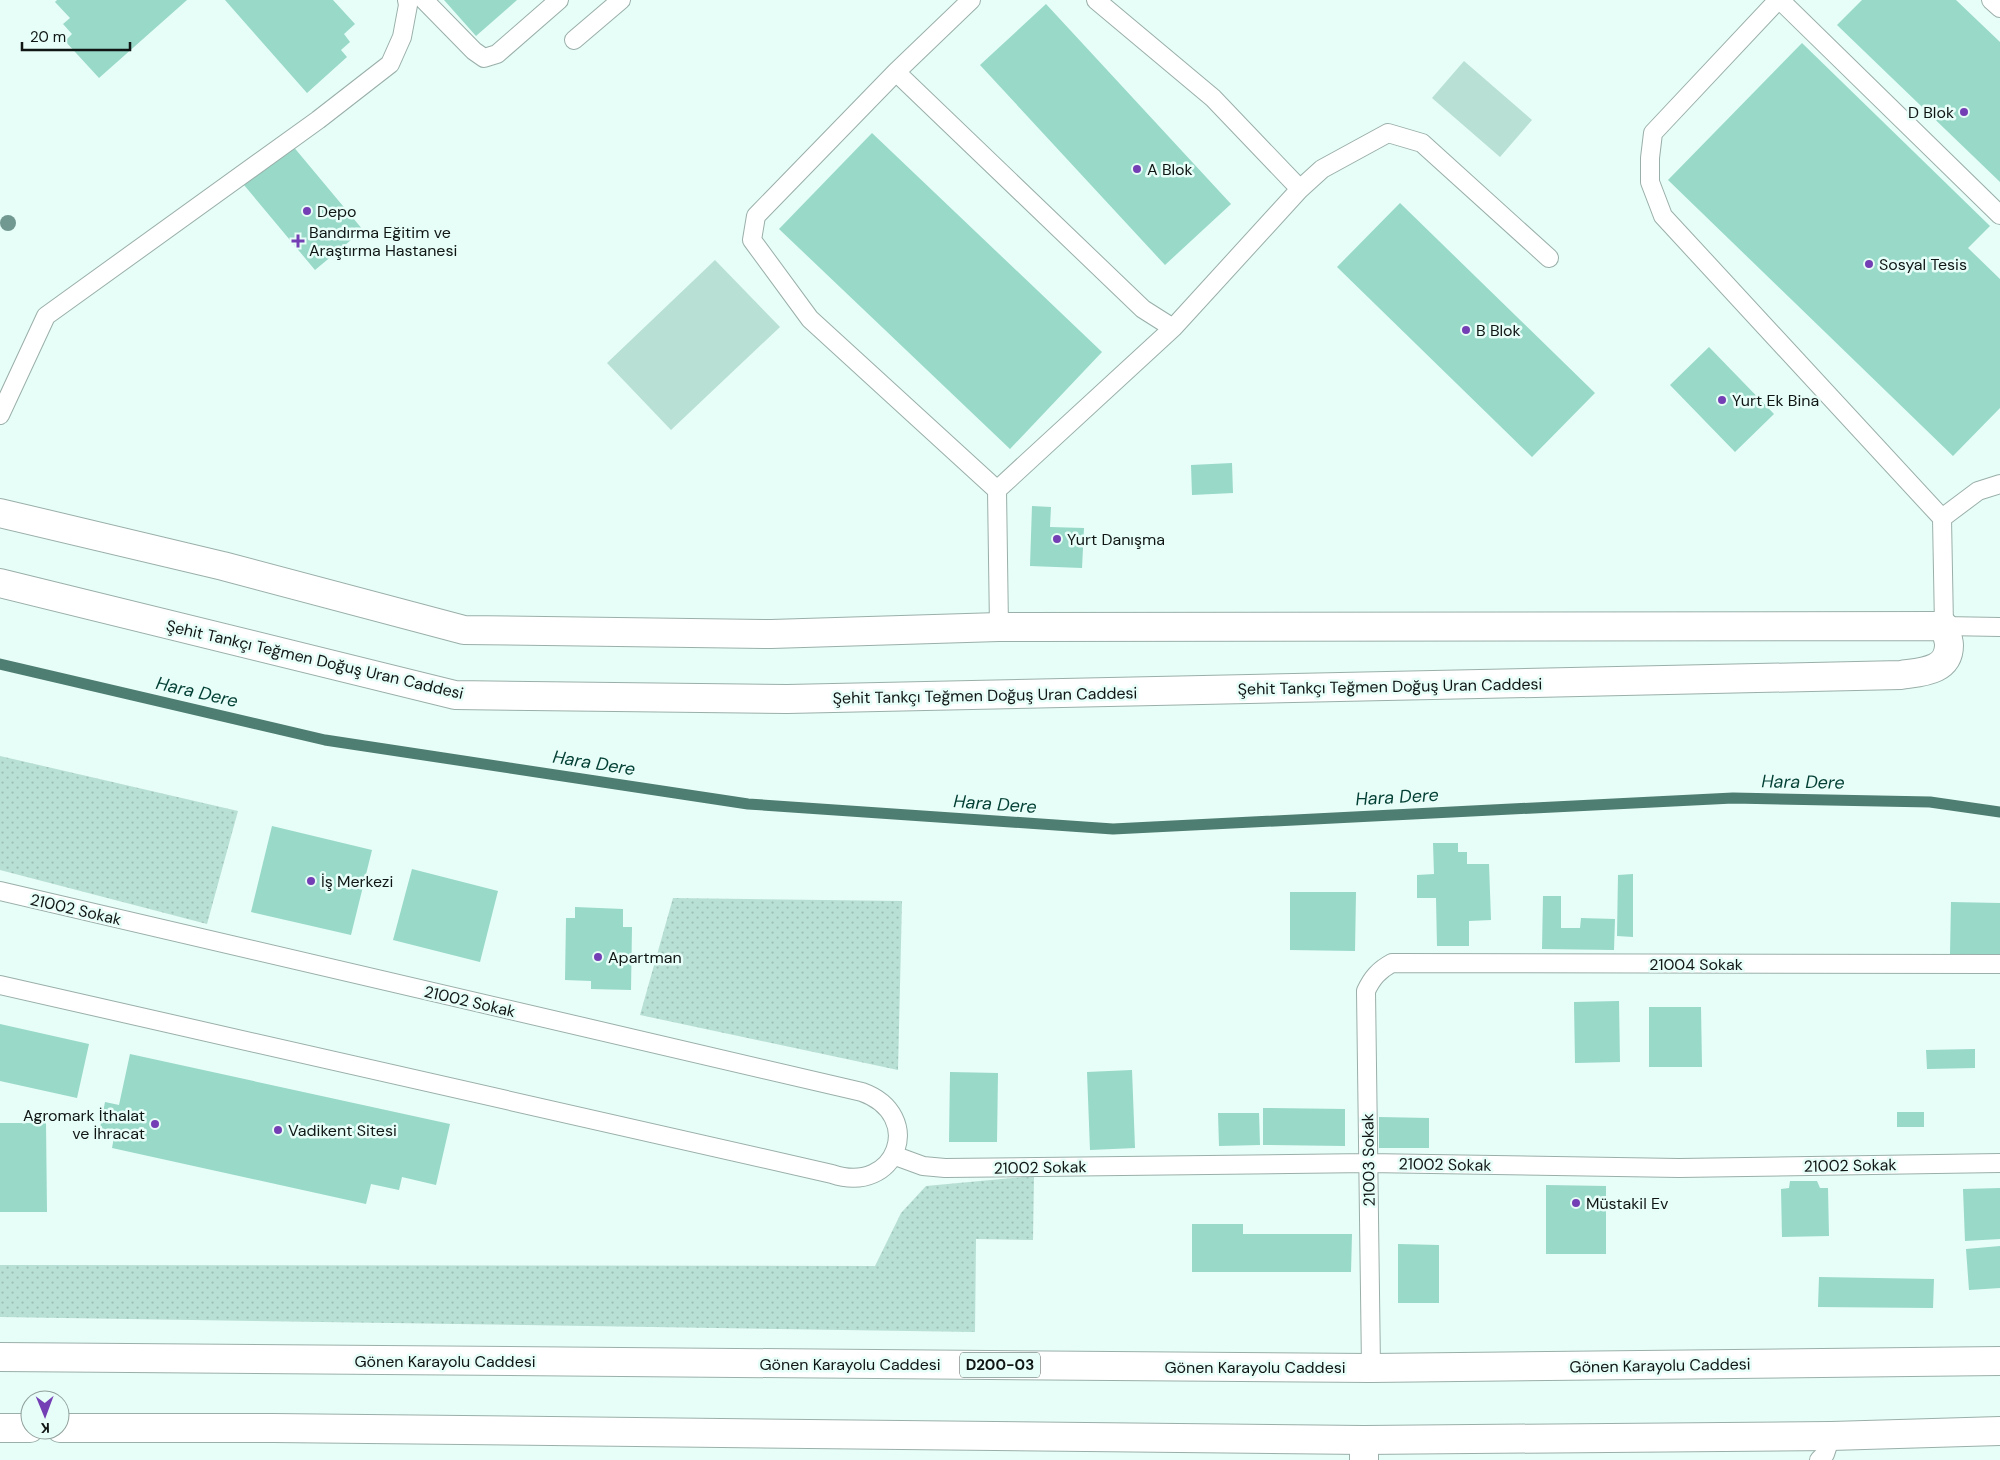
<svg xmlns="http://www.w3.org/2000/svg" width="2000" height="1460" viewBox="0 0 2000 1460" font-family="'DM Sans',sans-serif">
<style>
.grass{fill:url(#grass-dots)}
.pitch{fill:#b8e0d5}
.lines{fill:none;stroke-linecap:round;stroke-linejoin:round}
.stream{stroke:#4e7d71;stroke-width:11}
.building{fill:#98d9c8}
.lane-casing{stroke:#9aafa9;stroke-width:20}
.street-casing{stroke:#9aafa9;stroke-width:30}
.secondary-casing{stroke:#9aafa9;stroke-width:30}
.highway-casing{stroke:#9aafa9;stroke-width:30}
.lane{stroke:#fff;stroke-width:18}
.street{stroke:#fff;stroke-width:28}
.secondary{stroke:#fff;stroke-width:28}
.highway{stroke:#fff;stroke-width:28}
.tree{fill:#719991}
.poi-dot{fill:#743eb5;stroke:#e7fdf7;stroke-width:2}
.labels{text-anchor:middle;stroke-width:5;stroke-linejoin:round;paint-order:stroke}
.shield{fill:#e7fdf7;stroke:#505b58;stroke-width:1}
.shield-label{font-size:15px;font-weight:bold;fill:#0f1614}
.poi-label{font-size:16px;fill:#0f1614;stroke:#e7fdf7;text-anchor:start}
.street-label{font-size:16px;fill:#0f1614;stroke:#e7fdf7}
.water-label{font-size:18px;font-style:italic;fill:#023f34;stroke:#e7fdf7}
</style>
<defs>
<pattern id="grass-dots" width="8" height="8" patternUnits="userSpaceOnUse" patternTransform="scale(1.25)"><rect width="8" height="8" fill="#b8e0d5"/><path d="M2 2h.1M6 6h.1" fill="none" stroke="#9dbfb6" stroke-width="1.8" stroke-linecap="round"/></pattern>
</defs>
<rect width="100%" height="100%" fill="#e7fdf7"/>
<!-- grass -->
<path class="grass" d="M0,756L238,811L207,924L0,870Z
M673,898L902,901L898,1070L640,1015Z
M1034,1176L1033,1240L976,1239L975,1332L0,1317V1265L875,1266L901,1213L926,1186Z"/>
<!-- pitch -->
<path class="pitch" d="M1464,61L1532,120L1500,157L1432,98Z
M715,260L780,327L671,430L607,363Z"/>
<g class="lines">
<!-- stream -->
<path class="stream" d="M0,664L325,740L748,804L1113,829L1733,798L1930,802L2000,812"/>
</g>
<!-- building -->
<path class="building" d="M57,0H187L99,78L65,41L72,34L63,24L70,18L55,2Z
M225,0H333L355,24L344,34L350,42L341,50L347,57L307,93Z
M444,0H517L476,36Z
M1862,0H1956L2000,42V182L1837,25Z
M1046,4L1231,204L1165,265L980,65Z
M1802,43L1990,226L1968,248L2000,279V408L1953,456L1668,180Z
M872,133L1102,352L1010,449L779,229Z
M292,145L363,230L315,270L244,185Z
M1400,203L1595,393L1532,457L1337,267Z
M1709,347L1774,414L1735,452L1670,385Z
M1232,463L1233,493L1192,495L1191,465Z
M1032,506L1051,507L1050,527L1084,528L1082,568L1030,566Z
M272,826L372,850L351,935L251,912Z
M1433,843H1458V852H1467V864H1489L1491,920L1469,921V946H1437L1436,898H1417V875L1434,874Z
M412,869L498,891L480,962L393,940Z
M1633,874V937L1617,936L1618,875Z
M1290,892H1356L1355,951L1290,950Z
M1543,896H1561V928H1580L1581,918L1615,919L1614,950L1542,949Z
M1951,902L2000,903V954H1950Z
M575,907L623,909V927H632L631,990L591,989V981L565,980L566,918H575Z
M1619,1001L1620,1062L1575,1063L1574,1002Z
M1649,1007H1701L1702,1067H1649Z
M0,1024L89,1044L77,1098L0,1081Z
M1975,1049V1068L1927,1069L1926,1050Z
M130,1054L450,1124L436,1185L402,1177L399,1190L371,1184L366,1204L112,1148L115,1132L100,1128L105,1102L119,1105Z
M1132,1070L1135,1148L1090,1150L1087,1072Z
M950,1072L998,1073L997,1142H949Z
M1263,1108L1345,1109V1146L1263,1145Z
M1897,1112H1924V1127H1897Z
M1218,1113H1259L1260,1145L1219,1146Z
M1379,1117L1429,1118V1148H1379Z
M0,1123H46L47,1212H0Z
M1790,1181H1817L1820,1188H1828L1829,1236L1782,1237L1781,1189L1789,1188Z
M1546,1185L1606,1186V1254H1546Z
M2000,1188V1239L1965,1241L1963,1189Z
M1192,1224H1243V1234H1352L1351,1272H1192Z
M1398,1244L1439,1245V1303H1398Z
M2000,1246V1288L1969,1290L1966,1249Z
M1819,1277L1934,1279L1933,1308L1818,1307Z"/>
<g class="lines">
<!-- lane casing -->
<g class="lane-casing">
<path id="lane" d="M424,0L474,51L484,58L497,54L559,0
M971,0L896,72L756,216L752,240L810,319L997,490L999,627
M1096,0L1213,98L1300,189
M1778,0L1653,133L1650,158V182L1663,216L1942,518L1978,491L2000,484
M1780,0L2000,215
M1991,0L2000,8
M574,40L621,0
M896,72L1143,309L1173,328
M0,415L46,316L318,120L390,64L402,37L408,5L407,0
M997,490L1173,328L1300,189L1322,169L1388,133L1422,143L1549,258
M1942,518L1944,626L2000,627
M0,891L862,1092C926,1115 897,1196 832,1174L0,985
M893,1155L923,1166L945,1168L1368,1163L1679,1168L2000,1163
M1371,1368L1366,991C1372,978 1379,970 1392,963L2000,964
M1819,1460L1825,1454L1831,1436"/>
</g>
<!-- street casing -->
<g class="street-casing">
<path id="street" d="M0,513L223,566L464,630L771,634L999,627L1944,626C1946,632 1949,640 1949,645C1949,672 1920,672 1901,675L787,699L455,695L0,583"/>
</g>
<!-- secondary casing -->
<g class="secondary-casing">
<path id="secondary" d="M1364,1440V1460"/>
</g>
<!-- highway casing -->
<g class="highway-casing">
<path id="highway" d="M0,1357L1371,1368L2000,1361
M0,1428H30
M60,1428H273L1364,1440L1831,1436L2000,1431"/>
</g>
<!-- lane -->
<use href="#lane" class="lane"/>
<!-- street -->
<use href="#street" class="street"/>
<!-- secondary -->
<use href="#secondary" class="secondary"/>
<!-- highway -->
<use href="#highway" class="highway"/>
</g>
<!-- trees -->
<circle class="tree" cx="8" cy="223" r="8"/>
<!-- markers -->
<g class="poi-dot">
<circle cx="1964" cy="112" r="5"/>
<circle cx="1137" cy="169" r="5"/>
<circle cx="307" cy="211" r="5"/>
<path d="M295.5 233.5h5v5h5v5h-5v5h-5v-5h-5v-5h5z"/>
<circle cx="1869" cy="264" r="5"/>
<circle cx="1466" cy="330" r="5"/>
<circle cx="1722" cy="400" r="5"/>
<circle cx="1057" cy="539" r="5"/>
<circle cx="311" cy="881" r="5"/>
<circle cx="598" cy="957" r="5"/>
<circle cx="155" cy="1124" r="5"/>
<circle cx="278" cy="1130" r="5"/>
<circle cx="1576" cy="1203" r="5"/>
</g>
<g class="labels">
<!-- shield labels -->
<rect class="shield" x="960" y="1352.5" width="80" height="25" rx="4"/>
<g class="shield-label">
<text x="1000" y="1370">D200-03</text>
</g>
<!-- poi labels -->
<g class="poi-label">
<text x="1954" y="118" text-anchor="end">D Blok</text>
<text x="1147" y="175">A Blok</text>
<text x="317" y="217">Depo</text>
<text x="309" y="238">Bandırma Eğitim ve<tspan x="309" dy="18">Araştırma Hastanesi</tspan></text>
<text x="1879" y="270">Sosyal Tesis</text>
<text x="1476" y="336">B Blok</text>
<text x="1732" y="406">Yurt Ek Bina</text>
<text x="1067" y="545">Yurt Danışma</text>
<text x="321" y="887">İş Merkezi</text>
<text x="608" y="963">Apartman</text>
<text x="145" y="1121" text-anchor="end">Agromark İthalat<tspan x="145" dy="18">ve İhracat</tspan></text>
<text x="288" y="1136">Vadikent Sitesi</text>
<text x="1586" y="1209">Müstakil Ev</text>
</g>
<!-- street labels -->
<g class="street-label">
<text transform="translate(315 659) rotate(13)" y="6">Şehit Tankçı Teğmen Doğuş Uran Caddesi</text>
<text transform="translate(1390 686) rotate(-1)" y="6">Şehit Tankçı Teğmen Doğuş Uran Caddesi</text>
<text transform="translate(985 695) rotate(-1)" y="6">Şehit Tankçı Teğmen Doğuş Uran Caddesi</text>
<text transform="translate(76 909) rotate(13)" y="6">21002 Sokak</text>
<text x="1696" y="970">21004 Sokak</text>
<text transform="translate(470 1001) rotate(13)" y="6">21002 Sokak</text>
<text transform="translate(1368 1160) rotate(-91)" y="6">21003 Sokak</text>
<text transform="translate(1445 1164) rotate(1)" y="6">21002 Sokak</text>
<text transform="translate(1850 1165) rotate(-1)" y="6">21002 Sokak</text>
<text transform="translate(1040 1167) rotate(-1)" y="6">21002 Sokak</text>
<text x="445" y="1367">Gönen Karayolu Caddesi</text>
<text x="850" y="1370">Gönen Karayolu Caddesi</text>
<text transform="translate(1660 1365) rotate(-1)" y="6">Gönen Karayolu Caddesi</text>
<text x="1255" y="1373">Gönen Karayolu Caddesi</text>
</g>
<!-- water labels -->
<g class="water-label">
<text transform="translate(197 692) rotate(13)" y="6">Hara Dere</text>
<text transform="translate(594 763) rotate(9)" y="6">Hara Dere</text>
<text transform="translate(1803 782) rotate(1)" y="6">Hara Dere</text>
<text transform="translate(1397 797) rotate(-3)" y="6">Hara Dere</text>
<text transform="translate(995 804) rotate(4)" y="6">Hara Dere</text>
</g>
</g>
<!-- north arrow -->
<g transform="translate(45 1415) rotate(179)"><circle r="24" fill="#e7fdf7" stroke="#91a19c"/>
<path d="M0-4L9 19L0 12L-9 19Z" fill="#743eb5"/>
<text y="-8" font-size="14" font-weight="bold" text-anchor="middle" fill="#0f1614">K</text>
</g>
<!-- scale -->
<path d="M22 42v8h108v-8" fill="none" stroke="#0f1614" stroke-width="2.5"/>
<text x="30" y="42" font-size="15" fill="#0f1614" stroke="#e7fdf7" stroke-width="4" paint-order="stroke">20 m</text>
</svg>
